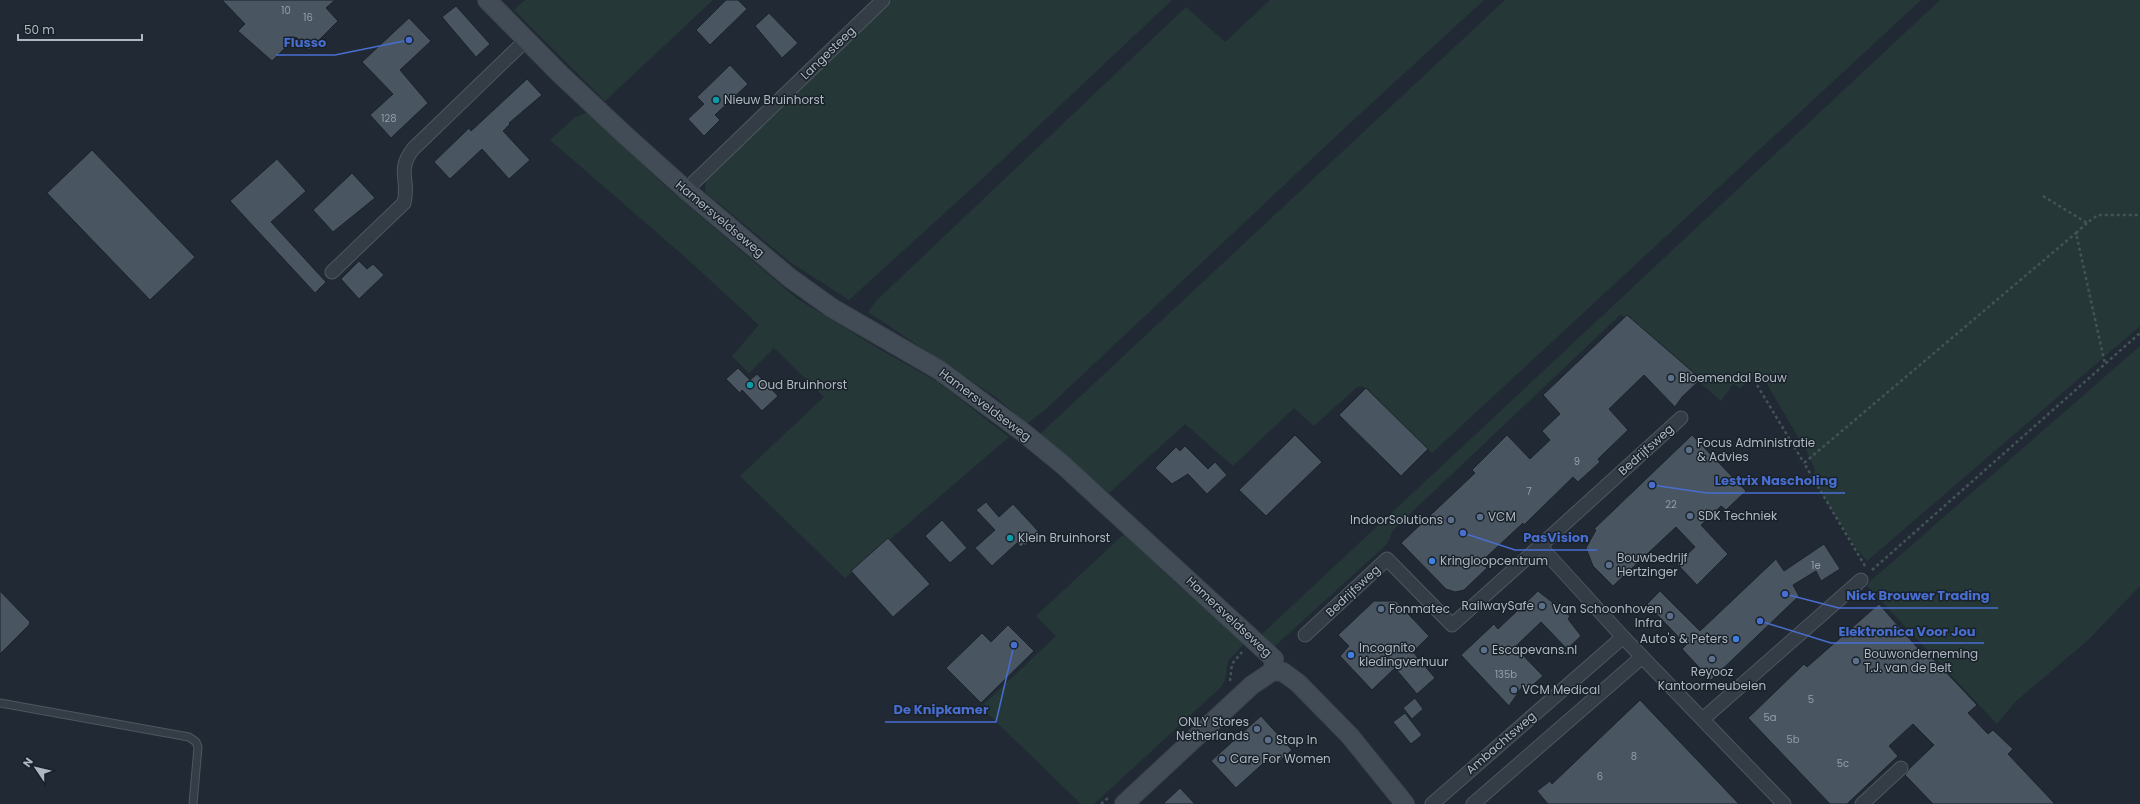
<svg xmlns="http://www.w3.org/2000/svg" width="2140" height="804" viewBox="0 0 2140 804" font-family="Poppins,sans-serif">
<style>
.green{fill:#253837}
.building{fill:#495560;stroke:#1b232b}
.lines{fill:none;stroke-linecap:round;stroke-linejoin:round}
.lane-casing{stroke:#4e5760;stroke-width:9}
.street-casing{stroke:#4e5760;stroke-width:15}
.secondary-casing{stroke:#3d454e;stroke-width:20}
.path{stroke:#425455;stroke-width:2.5;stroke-dasharray:3 3;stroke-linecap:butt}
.lane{stroke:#343c45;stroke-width:7}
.street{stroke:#343c45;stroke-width:13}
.secondary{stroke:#424c57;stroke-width:18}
.culture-dot{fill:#0f9aa8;stroke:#192129;stroke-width:1.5}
.service-dot{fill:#5c6f8a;stroke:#192129;stroke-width:1.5}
.shop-dot{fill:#3f7fe0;stroke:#192129;stroke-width:1.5}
.labels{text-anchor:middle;stroke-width:3;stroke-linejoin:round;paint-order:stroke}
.number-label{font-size:10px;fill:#959eaa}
.street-label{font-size:12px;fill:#aeb7c2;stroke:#192129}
.poi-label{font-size:12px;fill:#aeb7c2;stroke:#192129;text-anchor:start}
.leader{fill:none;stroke:#486ed1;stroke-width:1.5}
.callout-dot{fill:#486ed1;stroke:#192129;stroke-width:1.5}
.callout-label{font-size:13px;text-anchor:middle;font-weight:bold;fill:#486ed1;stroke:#192129;stroke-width:3;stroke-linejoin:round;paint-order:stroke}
</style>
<rect width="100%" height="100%" fill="#212a34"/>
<!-- green -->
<path class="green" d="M525,0H713L605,101L514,10Z
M892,0H1172L982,179L849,300L790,262L705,192L706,181L772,115Z
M1270,0H1484L1349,124L1046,409L1027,424L997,398L868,312L876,301L1186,7L1225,42Z
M1505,0H1921L1432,453L1363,386L1357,387L1314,426L1294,408L1233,466L1185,424L1109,493L1040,434Z
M1940,0H2140V326L1867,561L1854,545L1812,478L1815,470L1808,454L1760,372L1740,388L1733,384L1721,401L1621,314L1393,530L1387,544L1275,646L1262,634Z
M588,112L663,184L796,298L879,349L938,382L1009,437L845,578L740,476L824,397L774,348L749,373L732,356L759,325L684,256L550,140L574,118Z
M2140,346V586L2088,640L2015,702L1997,724L1866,585Z
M1124,534L1180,587L1245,643L1228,661L1225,680L1221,687L1094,804H1079L1080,803L981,707L1056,636L1036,616Z"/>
<!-- building -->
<path class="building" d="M222,0H335L326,8L338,21L309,50L296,37L272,61L238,31L245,24Z
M726,0H738L747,9L710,45L696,30Z
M456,6L490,44L476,57L442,17Z
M769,13L798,43L782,58L755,26Z
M409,18L431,41L400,70L428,103L391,138L370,115L393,94L362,62Z
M730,65L748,84L715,115L720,120L704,136L688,119L704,104L697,97Z
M527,79L542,95L509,123L510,124L503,131L530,160L509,179L482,149L450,179L434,162L469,128L471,131Z
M92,150L195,257L150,300L47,193Z
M277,159L306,191L271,222L326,282L315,293L230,201Z
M352,173L375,198L333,232L313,210Z
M359,261L367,269L373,264L384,275L359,299L341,279Z
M1627,315L1701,379L1682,397L1675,407L1644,375L1609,409L1628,430L1598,459L1600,462L1578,482L1573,477L1524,525L1523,523L1481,562L1487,568L1464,590L1455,592L1446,589L1401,543L1475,473L1472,470L1507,435L1530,459L1550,440L1542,431L1560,414L1543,395Z
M738,368L750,380L757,374L778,396L762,411L742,390L740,393L726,379Z
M1366,388L1428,449L1401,476L1339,415Z
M1295,435L1322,462L1266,516L1239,490Z
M1692,435L1746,491L1726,510L1721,506L1701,525L1728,554L1697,585L1677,564L1695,547L1676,527L1613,586L1593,566L1586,548L1596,530L1594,529Z
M1185,446L1208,469L1215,462L1227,475L1207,494L1188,474L1172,484L1155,468L1176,447L1180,451Z
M986,502L999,517L1013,504L1039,532L1025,546L1024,544L1021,547L1017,543L992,566L975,548L995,530L976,510Z
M942,520L967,548L950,563L925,536Z
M888,538L930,584L893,617L851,571Z
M1824,544L1840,569L1821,581L1816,571L1793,585L1799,596L1711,680L1682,649L1686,645L1647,604L1660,591L1700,631L1776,559L1784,571Z
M0,591L30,622L29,625L0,654Z
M1538,591L1570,616L1568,619L1581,636L1567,649L1541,622L1515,647L1543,676L1526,691L1522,687L1509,706L1461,655L1494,624L1498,629Z
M1374,601H1396L1429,636L1413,652L1435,678L1417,694L1395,668L1372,690L1340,656L1349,646L1338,635Z
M1879,604L1922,653L1925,650L1977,705L1968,713L1988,734L1993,730L2013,749L2008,754L2055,804H1933L1905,775L1909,769L1934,745L1913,724L1889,746L1898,756L1847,804H1830L1748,718L1804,664L1807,667Z
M1008,625L1034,651L981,703L946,668L982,633L991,642Z
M1415,698L1423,709L1412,719L1403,708Z
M1640,700L1739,804H1548L1537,791L1550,781L1552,784Z
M1405,713L1422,735L1411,744L1393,722Z
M1261,716L1292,750L1275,765L1269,758L1236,788L1211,761Z
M1180,788L1195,804H1163Z"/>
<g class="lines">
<!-- lane casing -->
<g class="lane-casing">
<path id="lane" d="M0,703L189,737L196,742L198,747L193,804"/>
</g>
<!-- street casing -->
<g class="street-casing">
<path id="street" d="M686,190L883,0
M332,272L404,203C410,180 396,171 413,149L526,40
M1540,546L1681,418
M1305,635L1387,559L1452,625L1540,546L1623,637L1784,804
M1703,719L1861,580
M1432,804L1623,637
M1473,804L1642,657
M1862,804L1901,768"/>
</g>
<!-- secondary casing -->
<g class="secondary-casing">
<path id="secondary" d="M487,0L560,74L625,135L686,190L790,278L832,308L939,370L1024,433L1063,465L1274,659L1273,671
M1273,671L1283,672L1298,683L1350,736L1405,804
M1124,804L1252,685L1273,671"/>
</g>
<!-- path -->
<path class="path" d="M2043,196L2087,223L2098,215H2140
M2087,223L2076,233L2105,364
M1754,380L1804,463
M1865,566L1804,463L2076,233
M1872,570L2140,333
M1230,681L1232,664L1242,652
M1101,804L1108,798"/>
<!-- lane -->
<use href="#lane" class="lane"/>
<!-- street -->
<use href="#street" class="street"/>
<!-- secondary -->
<use href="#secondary" class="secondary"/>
</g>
<!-- markers -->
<g class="culture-dot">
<circle cx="716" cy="100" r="4"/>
<circle cx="750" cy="385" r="4"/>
<circle cx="1010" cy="538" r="4"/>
</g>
<g class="service-dot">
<circle cx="1671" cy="378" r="4"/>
<circle cx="1689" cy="450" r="4"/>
<circle cx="1690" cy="516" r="4"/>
<circle cx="1480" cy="517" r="4"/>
<circle cx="1451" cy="520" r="4"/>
<circle cx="1609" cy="565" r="4"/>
<circle cx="1542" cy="606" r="4"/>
<circle cx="1381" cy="609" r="4"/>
<circle cx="1670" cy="616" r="4"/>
<circle cx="1484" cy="650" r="4"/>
<circle cx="1712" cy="659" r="4"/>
<circle cx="1856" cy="661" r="4"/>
<circle cx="1514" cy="690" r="4"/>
<circle cx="1257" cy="729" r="4"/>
<circle cx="1268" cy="740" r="4"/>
<circle cx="1222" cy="759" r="4"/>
</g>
<g class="shop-dot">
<circle cx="1432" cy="561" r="4"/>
<circle cx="1736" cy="639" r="4"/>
<circle cx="1351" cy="655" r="4"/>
</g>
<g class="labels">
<!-- number labels -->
<g class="number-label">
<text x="286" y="14">10</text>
<text x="308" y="21">16</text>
<text x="389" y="122">128</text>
<text x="1577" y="465">9</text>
<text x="1529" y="495">7</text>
<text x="1671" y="508">22</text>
<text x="1816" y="569">1e</text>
<text x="1506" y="678">135b</text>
<text x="1811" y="703">5</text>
<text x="1770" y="721">5a</text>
<text x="1793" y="743">5b</text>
<text x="1634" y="760">8</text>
<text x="1843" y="767">5c</text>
<text x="1600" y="780">6</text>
</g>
<!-- street labels -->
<g class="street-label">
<text transform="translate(828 53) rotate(-44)" y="4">Langesteeg</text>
<text transform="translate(720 219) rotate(40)" y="4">Hamersveldseweg</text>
<text transform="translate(985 405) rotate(37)" y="4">Hamersveldseweg</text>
<text transform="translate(1646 450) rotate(-42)" y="4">Bedrijfsweg</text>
<text transform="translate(1353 591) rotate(-43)" y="4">Bedrijfsweg</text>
<text transform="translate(1229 617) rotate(43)" y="4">Hamersveldseweg</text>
<text transform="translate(1501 743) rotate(-41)" y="4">Ambachtsweg</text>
</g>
<!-- poi labels -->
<g class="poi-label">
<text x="724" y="104">Nieuw Bruinhorst</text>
<text x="1679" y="382">Bloemendal Bouw</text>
<text x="758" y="389">Oud Bruinhorst</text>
<text x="1697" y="447">Focus Administratie<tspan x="1697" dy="14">&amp; Advies</tspan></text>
<text x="1698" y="520">SDK Techniek</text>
<text x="1488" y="521">VCM</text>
<text x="1443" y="524" text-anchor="end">IndoorSolutions</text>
<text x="1018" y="542">Klein Bruinhorst</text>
<text x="1617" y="562">Bouwbedrijf<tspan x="1617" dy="14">Hertzinger</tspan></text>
<text x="1440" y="565">Kringloopcentrum</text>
<text x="1534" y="610" text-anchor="end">RailwaySafe</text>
<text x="1389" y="613">Fonmatec</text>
<text x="1662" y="613" text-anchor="end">Van Schoonhoven<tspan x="1662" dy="14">Infra</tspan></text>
<text x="1728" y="643" text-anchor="end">Auto's &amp; Peters</text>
<text x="1359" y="652">Incognito<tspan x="1359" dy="14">kledingverhuur</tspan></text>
<text x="1492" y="654">Escapevans.nl</text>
<text x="1864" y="658">Bouwonderneming<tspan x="1864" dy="14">T.J. van de Belt</tspan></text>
<text x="1712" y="676" text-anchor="middle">Reyooz<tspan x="1712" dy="14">Kantoormeubelen</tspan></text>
<text x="1522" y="694">VCM Medical</text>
<text x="1249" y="726" text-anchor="end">ONLY Stores<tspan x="1249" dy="14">Netherlands</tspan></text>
<text x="1276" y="744">Stap In</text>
<text x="1230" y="763">Care For Women</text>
</g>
</g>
<!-- callouts -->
<path class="leader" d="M409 40L335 55H276M1652 485L1707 493H1845M1463 533L1515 550H1597M1785 594L1839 608H1998M1760 621L1831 643H1984M1014 645L996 722H885"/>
<g class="callout-dot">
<circle cx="409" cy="40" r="4"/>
<circle cx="1652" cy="485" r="4"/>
<circle cx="1463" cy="533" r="4"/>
<circle cx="1785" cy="594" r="4"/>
<circle cx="1760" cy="621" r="4"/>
<circle cx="1014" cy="645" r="4"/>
</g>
<g class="callout-label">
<text x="305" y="47">Flusso</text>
<text x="1776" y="485">Lestrix Nascholing</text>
<text x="1556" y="542">PasVision</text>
<text x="1918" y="600">Nick Brouwer Trading</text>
<text x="1907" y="636">Elektronica Voor Jou</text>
<text x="941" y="714">De Knipkamer</text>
</g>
<!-- north arrow -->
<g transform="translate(36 768) rotate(305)" stroke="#192129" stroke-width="3" paint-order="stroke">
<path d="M0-3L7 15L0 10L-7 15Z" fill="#aeb7c2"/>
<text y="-6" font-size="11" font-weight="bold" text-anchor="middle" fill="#aeb7c2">N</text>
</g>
<!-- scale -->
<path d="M18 34v6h124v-6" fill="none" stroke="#aeb7c2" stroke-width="2"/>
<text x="24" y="34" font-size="12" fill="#aeb7c2" stroke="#192129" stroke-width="3" paint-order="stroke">50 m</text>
</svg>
